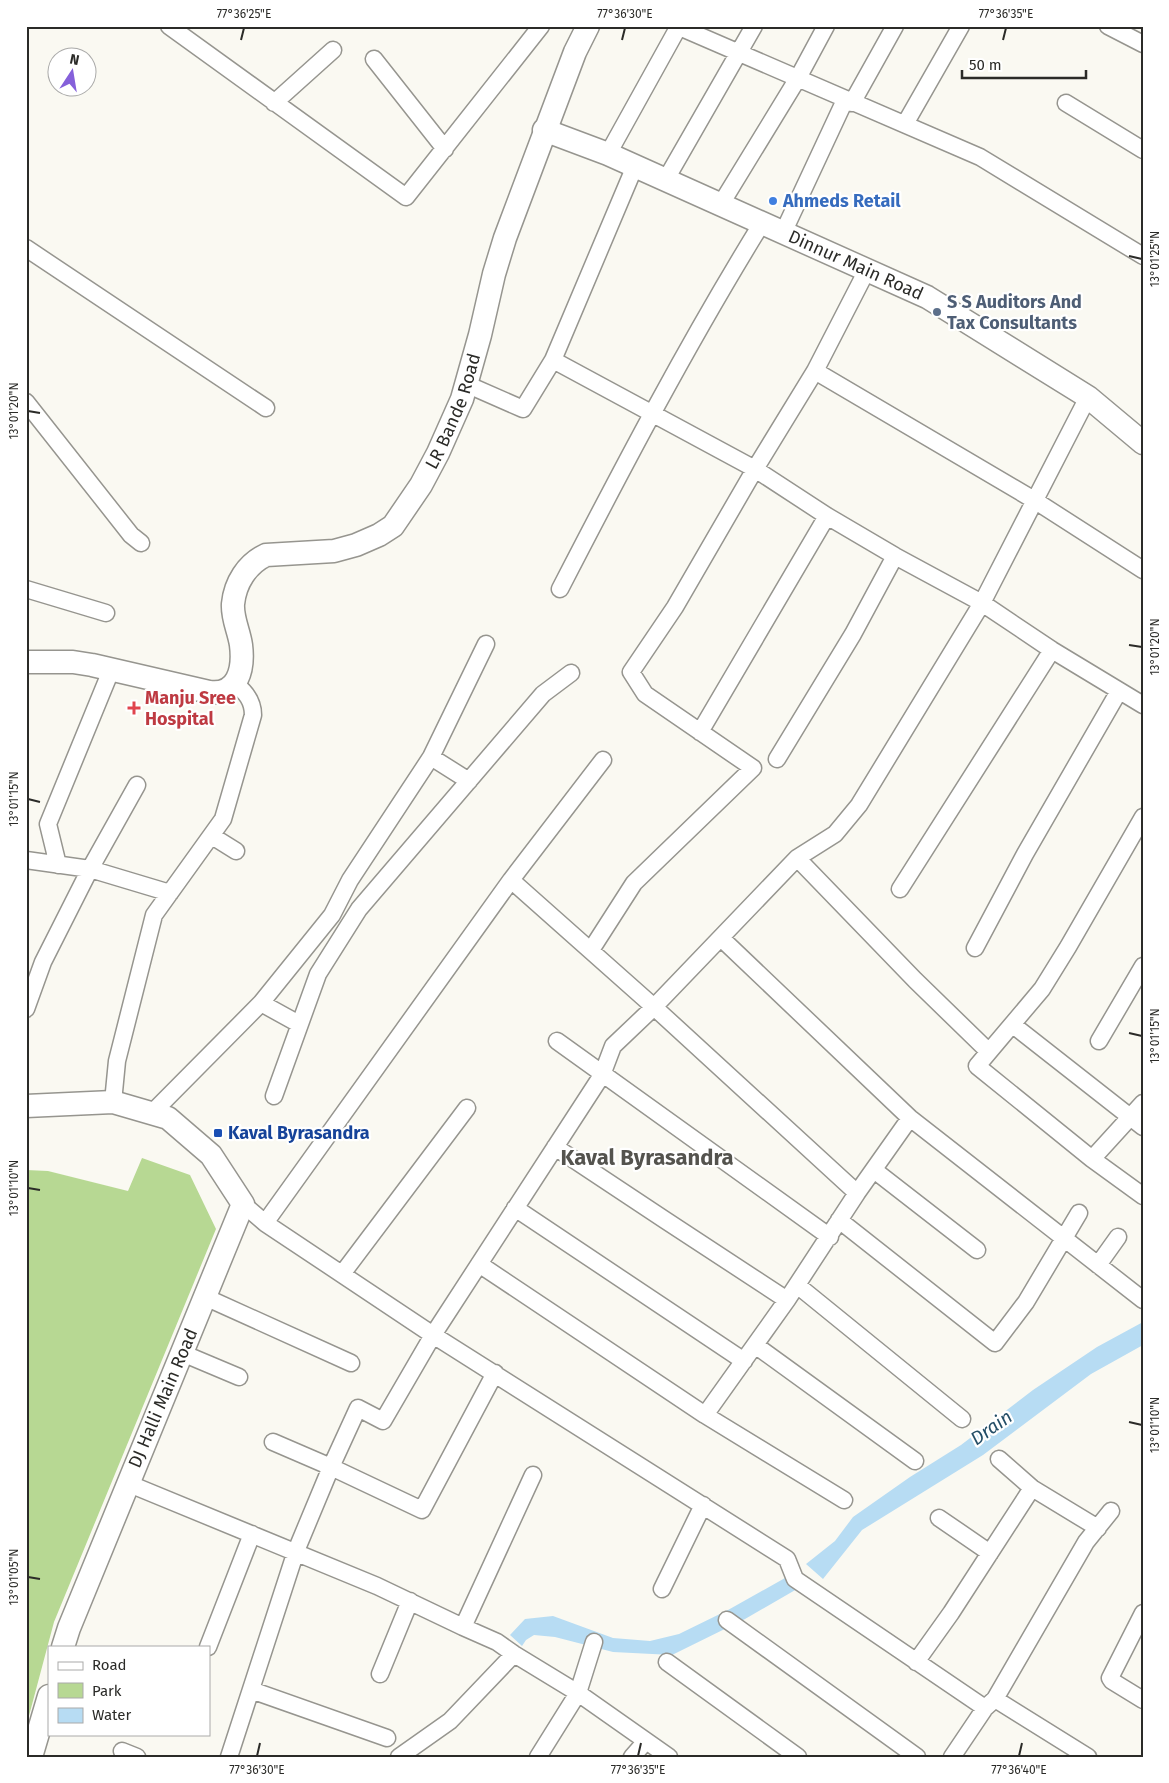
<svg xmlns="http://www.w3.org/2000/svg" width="1169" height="1783" viewBox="0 0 1169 1783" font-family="'Fira Sans',sans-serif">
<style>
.green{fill:#b7d893}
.water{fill:#b7dcf3}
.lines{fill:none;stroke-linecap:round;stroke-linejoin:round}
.street-casing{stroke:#96958f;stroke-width:19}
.secondary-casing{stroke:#96958f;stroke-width:25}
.street{stroke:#fff;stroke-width:16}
.secondary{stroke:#fff;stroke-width:22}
.ticks{fill:none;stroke:#2b2b28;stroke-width:2}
.shop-dot{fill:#3f7fe0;stroke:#fff;stroke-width:2}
.service-dot{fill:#5c6f8a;stroke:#fff;stroke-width:2}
.health-dot{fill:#e0444e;stroke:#fff;stroke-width:2}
.transit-dot{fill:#1a4fb4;stroke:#fff;stroke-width:2}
.labels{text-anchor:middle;stroke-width:4.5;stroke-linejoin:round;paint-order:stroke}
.shop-label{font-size:18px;font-weight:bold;fill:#366cbe;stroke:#fff;text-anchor:start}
.street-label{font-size:18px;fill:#2b2b28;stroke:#fff}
.service-label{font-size:18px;font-weight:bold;fill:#4e5e75;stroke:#fff;text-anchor:start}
.health-label{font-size:18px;font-weight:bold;fill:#be3a42;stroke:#fff;text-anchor:start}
.transit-label{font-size:18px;font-weight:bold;fill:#164399;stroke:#fff;text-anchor:start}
.water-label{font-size:19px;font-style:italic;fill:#244e67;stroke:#fff}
.district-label{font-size:22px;font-weight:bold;fill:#54534e;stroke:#fff}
.neatline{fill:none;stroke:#2b2b28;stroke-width:2}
.ticks-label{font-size:12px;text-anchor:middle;fill:#2b2b28}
</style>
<rect width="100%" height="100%" fill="#faf9f2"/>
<!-- green -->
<path class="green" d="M142,1158L190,1175L216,1229L54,1622L26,1727V1170L48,1171L128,1191Z"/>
<!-- water -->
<path class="water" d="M1143,1322V1345L1091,1374L983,1455L862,1530L823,1579L806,1564L835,1541L853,1517L910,1477L961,1445L1033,1390L1097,1347Z
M785,1578L797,1589L745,1619L672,1655L613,1652L555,1637L534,1635L526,1640L522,1646L510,1635L525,1619L553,1616L613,1638L650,1641L679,1634L728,1610Z"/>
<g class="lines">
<!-- street casing -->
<g class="street-casing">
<path id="street" d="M169,26L406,197L541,26
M677,26L980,157L1143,256
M1108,26L1143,44
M374,59L445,149
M274,103L333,50
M852,103L895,26
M1066,103L1143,150
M905,124L961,26
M608,154L679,26
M665,181L754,26
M721,204L798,78L826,26
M783,233L845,100
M26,248L266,408
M553,360L755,469L827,516L895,556L982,603L1052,650L1143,705
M815,371L1034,500L1143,570
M466,384L523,409L553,360L635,166
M26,402L131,535L141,543
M26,589L106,613
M560,589C624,465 689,341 762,223
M700,732L827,516
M431,757L469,781
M777,759L853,634L895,556
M1143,817L1068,947L1042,989L977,1066L1092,1159L1143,1196
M212,836L236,851
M797,858L915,980L989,1052
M26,860L90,869L170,893
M58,865L48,824L112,668
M511,880L654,1007L857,1193
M900,889L1052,650
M721,938L910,1118L1143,1300
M975,948L1025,854L1119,691
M591,950L634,883L753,768L645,694L631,672L675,607L755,469L815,371L867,270
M261,1003L299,1024
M26,1009L43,962L90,869L137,785
M1013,1025L1143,1127
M557,1041L830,1237
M1099,1041L1143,966
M274,1096L318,974L359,909L543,694L571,673
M113,1102L117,1061L154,915L223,819L253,715C253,701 246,692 235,684
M152,1113L261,1003L332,915L350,880L431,757L486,644
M555,1147L665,1220L787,1300
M1092,1159L1143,1103
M874,1170L977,1250
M243,1204L265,1223L433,1335L787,1559L795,1579L985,1708
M515,1208L744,1361
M839,1220L995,1343L1026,1302L1079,1213
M265,1223L511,880L603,760
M479,1264L705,1415L844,1500
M1098,1265L1118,1237
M342,1274L467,1108
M797,1285L962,1419
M205,1297L351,1363
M755,1345L915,1461
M182,1353L239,1377
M705,1415L787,1300L857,1193L910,1118
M273,1442L331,1467L422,1510L495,1373
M999,1459L1032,1488L1098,1528
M127,1483L377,1586L463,1627L497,1642L514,1654L578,1693L669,1757
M939,1518L990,1553
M662,1589L703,1505
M1143,1613L1110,1678L1112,1681L1143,1700
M727,1620L917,1757
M463,1627L533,1475
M208,1647L252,1534
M667,1662L798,1757
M916,1662L951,1613L1032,1488
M380,1674L410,1601
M251,1690L387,1738
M995,1699L1088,1757
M122,1751L137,1757
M229,1757L296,1551L331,1467L358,1408L383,1421L433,1335L602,1075L613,1046L654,1007L797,858L835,834L859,805L982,603L1088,397
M399,1757L450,1721L514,1654
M538,1757L578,1693L594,1642
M632,1757L646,1741
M952,1757L985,1708L995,1699L1086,1542L1111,1511"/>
</g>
<!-- secondary casing -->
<g class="secondary-casing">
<g id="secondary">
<path id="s1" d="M544,130L608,154L927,297L1088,397L1143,443"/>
<path id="s2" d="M26,662H73L92,665L209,692C238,696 244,669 241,645C239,631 232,618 233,604C235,583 247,564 266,555L334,551L356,545L379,535L393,526L421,485L438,453L462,399L480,335L494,274L505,238L575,52L588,26"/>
<path d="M26,1106L113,1102L168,1118L211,1155L243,1204L69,1628L63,1647"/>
<path d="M31,1757L49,1696"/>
</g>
</g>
<!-- street -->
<use href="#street" class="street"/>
<!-- secondary -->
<use href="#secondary" class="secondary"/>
</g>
<!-- ticks -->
<path class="ticks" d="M241,40L244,28M622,40L625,28M1003,40L1006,28M1129,256L1142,259M28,411L40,413M1129,645L1142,647M28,799L40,802M1129,1033L1142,1036M28,1188L40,1190M1129,1422L1142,1425M28,1577L40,1579M257,1756L260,1743M638,1756L641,1743M1019,1756L1022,1743"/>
<!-- markers -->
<circle class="shop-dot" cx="773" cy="201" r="5"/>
<circle class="service-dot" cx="937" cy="312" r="5"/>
<path class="health-dot" d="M131.5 700.5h5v5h5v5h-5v5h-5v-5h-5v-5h5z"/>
<rect class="transit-dot" x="213" y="1128" width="10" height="10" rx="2.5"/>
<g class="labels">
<!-- shop labels -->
<g class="shop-label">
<text x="783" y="207">Ahmeds Retail</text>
</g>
<!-- street labels -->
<g class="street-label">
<text dy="6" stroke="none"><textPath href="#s1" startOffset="340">Dinnur Main Road</textPath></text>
<text dy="6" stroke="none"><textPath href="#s2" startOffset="621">LR Bande Road</textPath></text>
<text transform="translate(163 1398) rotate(-67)" y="6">DJ Halli Main Road</text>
</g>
<!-- service labels -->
<g class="service-label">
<text x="947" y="308">S S Auditors And<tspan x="947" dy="21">Tax Consultants</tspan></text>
</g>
<!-- health labels -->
<g class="health-label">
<text x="145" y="704">Manju Sree<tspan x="145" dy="21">Hospital</tspan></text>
</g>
<!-- transit labels -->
<g class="transit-label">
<text x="228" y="1139">Kaval Byrasandra</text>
</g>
<!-- water labels -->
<g class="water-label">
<text transform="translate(991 1427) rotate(-35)" y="7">Drain</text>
</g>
<!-- district labels -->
<g class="district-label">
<text x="647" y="1165">Kaval Byrasandra</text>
</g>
</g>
<!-- border -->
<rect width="1169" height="1783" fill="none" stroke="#ffffff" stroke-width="55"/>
<!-- legend -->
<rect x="48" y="1646" width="162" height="90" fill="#ffffff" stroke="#aaaaa9"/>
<rect x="58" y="1662" width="25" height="8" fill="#ffffff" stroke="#aaaaa9"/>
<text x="92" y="1670" font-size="15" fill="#2b2b28">Road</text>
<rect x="58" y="1683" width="25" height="15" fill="#b7d893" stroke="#aaaaa9"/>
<text x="92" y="1696" font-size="15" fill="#2b2b28">Park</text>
<rect x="58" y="1708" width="25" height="15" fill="#b7dcf3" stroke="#aaaaa9"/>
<text x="92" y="1720" font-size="15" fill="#2b2b28">Water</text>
<!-- north arrow -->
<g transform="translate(72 72) rotate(12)"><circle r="24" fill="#ffffff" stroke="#aaaaa9"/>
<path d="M0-4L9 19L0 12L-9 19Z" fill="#8560da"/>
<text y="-8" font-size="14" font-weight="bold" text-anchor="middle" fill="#2b2b28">N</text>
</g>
<!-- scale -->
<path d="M962 70v8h124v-8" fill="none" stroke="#2b2b28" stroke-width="2.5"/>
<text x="969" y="70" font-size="15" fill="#2b2b28" stroke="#ffffff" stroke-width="4" paint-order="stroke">50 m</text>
<rect x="28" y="28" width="1114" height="1728" class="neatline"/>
<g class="ticks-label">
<text x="244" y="18">77°36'25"E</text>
<text x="625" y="18">77°36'30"E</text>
<text x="1006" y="18">77°36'35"E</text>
<text transform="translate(1155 259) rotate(-90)" y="4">13°01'25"N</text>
<text transform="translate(14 411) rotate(-90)" y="4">13°01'20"N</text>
<text transform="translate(1155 647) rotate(-90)" y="4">13°01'20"N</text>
<text transform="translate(14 799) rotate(-90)" y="4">13°01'15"N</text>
<text transform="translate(1155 1036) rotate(-90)" y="4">13°01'15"N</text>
<text transform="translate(14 1188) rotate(-90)" y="4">13°01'10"N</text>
<text transform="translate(1155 1425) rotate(-90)" y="4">13°01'10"N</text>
<text transform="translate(14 1577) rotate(-90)" y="4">13°01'05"N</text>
<text x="257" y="1774">77°36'30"E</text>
<text x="638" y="1774">77°36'35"E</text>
<text x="1019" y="1774">77°36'40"E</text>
</g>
</svg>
